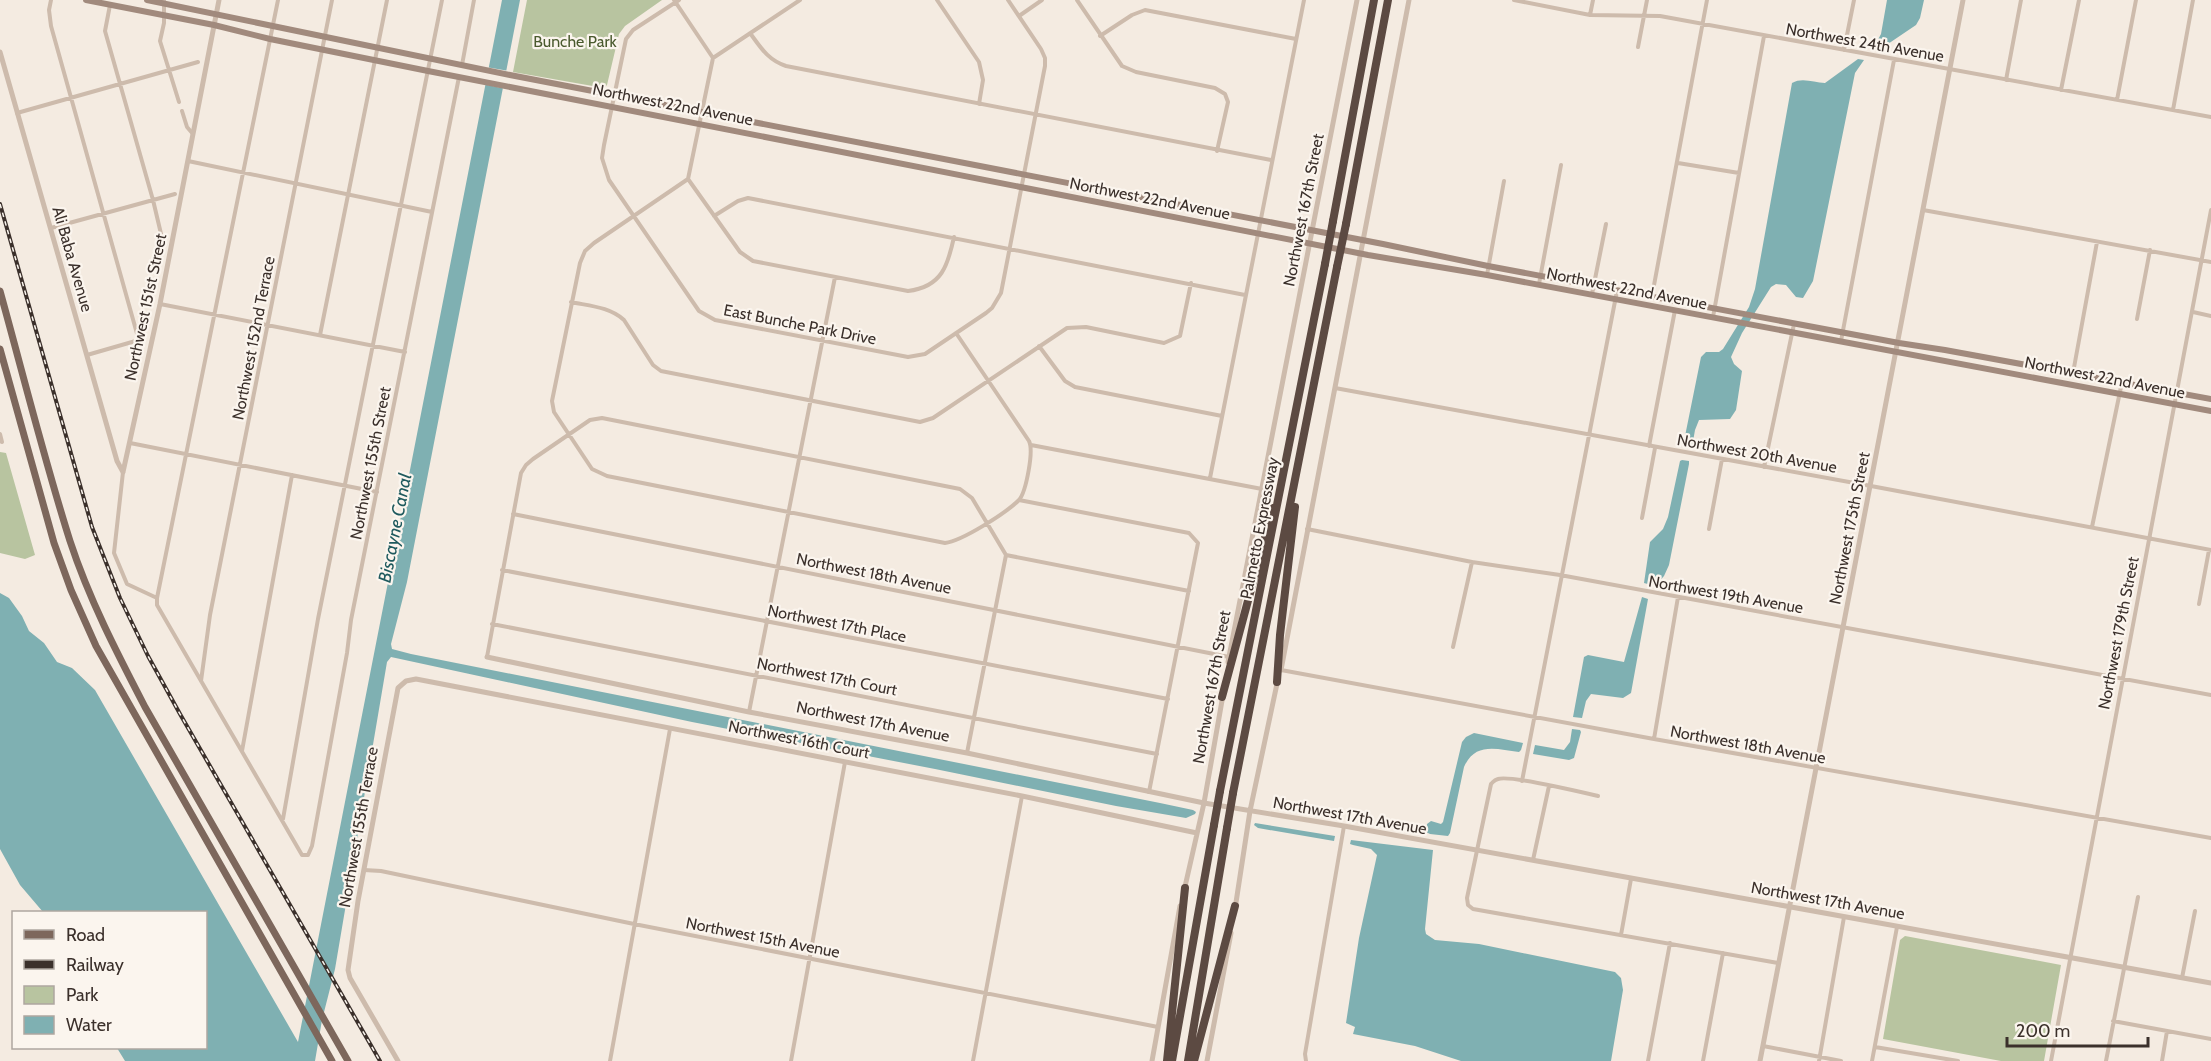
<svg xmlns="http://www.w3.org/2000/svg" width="2211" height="1061" viewBox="0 0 2211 1061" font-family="Cabin,sans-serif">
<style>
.green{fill:#b8c4a0}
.water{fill:#7fb0b2}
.pier{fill:#f4ebe1}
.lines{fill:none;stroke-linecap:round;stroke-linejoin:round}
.minor{stroke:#cdbbac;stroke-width:4}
.tertiary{stroke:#cdbbac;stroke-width:5}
.secondary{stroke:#a18a7d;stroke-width:6}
.primary{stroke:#7d675c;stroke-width:7}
.motorway{stroke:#5c4a42;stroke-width:8}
.rail-casing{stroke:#3b302b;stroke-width:4}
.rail{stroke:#fbf5ee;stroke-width:1.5;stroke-dasharray:4.5;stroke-linecap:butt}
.motorway-bridge{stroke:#5c4a42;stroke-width:8}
.labels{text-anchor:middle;stroke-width:4.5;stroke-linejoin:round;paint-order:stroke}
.park-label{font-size:16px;fill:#4a5a2e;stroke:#fbf5ee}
.street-label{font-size:16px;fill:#3b302b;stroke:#fbf5ee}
.water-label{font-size:18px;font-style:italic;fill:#1f5a5e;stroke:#fbf5ee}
</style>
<rect width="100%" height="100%" fill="#f4ebe1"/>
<!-- green -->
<path class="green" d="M527,0H662L625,26L619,34L607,85L604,88L513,72Z
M0,452L6,453L35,555L25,559L0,553Z
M1905,936L2061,965L2044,1061H2001L1883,1039L1900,940Z"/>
<!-- water -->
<path class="water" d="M502,0H520L407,582L391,644L392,649L411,654L1160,803L1193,810L1196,812L1195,814L1186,818L1116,806L935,769L692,722L391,657L387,662L335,969L322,1020L315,1061H125L117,1048H206V912H43L20,885L0,849V593L9,598L22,616L29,631L44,643L57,662L72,668L95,690L298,1042Z
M1887,0H1924L1920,18L1916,25L1879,50L1873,49L1881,34Z
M1858,59L1864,60L1855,73L1813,281L1803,298L1796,297L1786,285L1776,284L1771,287L1742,333L1731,357L1734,364L1742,371L1736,410L1730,419L1699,420L1695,430L1692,447L1683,446L1701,357L1706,352H1719L1723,349L1749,307L1755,289L1792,83C1803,77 1814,83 1825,83Z
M1682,460L1689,461V464L1669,565L1664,576L1655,586L1644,583L1650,542L1663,529L1668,517L1680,461Z
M1642,597L1648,599L1631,693L1623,698L1591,694L1586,701L1582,718L1573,717L1584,657L1588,655L1624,662Z
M1572,729L1580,730L1581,732L1574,758L1569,760L1533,754L1535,745L1564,750L1570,742Z
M1474,733L1523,743L1521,750L1519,752C1496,749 1475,742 1464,767L1450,833L1448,836L1430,834L1426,832L1427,824L1431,821L1441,824L1443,822L1462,742L1466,737Z
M1255,823L1335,836L1334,841L1258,828L1254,825Z
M1351,840L1433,850L1425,929L1426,934L1435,940L1479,944L1615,972L1621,978L1623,990L1611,1061H1461L1415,1046L1353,1034L1355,1027L1346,1023L1359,938L1377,855L1371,849L1353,845L1350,844Z"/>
<!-- pier -->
<path class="pier" d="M486,67L509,71L506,89L483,84Z"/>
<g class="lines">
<!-- minor -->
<path class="minor" d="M51,0L49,10L51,26L141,348
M164,0V23L160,41L179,102
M278,0L157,598V605L302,855H308L312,846L347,653L351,620L459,77
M674,0L713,58
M679,0L633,30L626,39L604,145L602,158L609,180L699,311L715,320L908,357L925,354L986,313L992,308L1001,293L1045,66V58L1041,49L1008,0
M937,0L979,62L983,80L979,104
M1077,0L1122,66L1136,72L1215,88L1225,94L1228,102L1217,151
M1514,0L1590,15L1660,16L2211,117
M110,5L105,31L153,200L162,238
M1590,15L1593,0
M1019,16L1042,0
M750,33C761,48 768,60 786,66L1271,160
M1100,36L1132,15L1145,10L1296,39
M1638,47L1647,0
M1844,50L1854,0
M713,58L800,0
M462,65L474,0
M2006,80L2021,0
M2061,90L2079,0
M2117,100L2136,0
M2173,110L2193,0
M182,111L187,127L193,134
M17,113L198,62
M188,161L432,212
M1678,163L1739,173
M688,179L594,243L585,251L580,263L552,401L554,412L592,469L607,476L945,543C962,541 1006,513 1019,500C1026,492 1034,451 1029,441L956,333
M688,179L740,252L753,261L908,291C942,287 948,265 954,237
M688,179L713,58
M1923,210L2211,262
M714,216L738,201L748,198L1245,295
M51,228L175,194
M1487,275L1504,181
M1539,284L1561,165
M1592,294L1606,224
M1652,296L1707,0
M571,302C590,306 610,307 624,320L653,365L661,371L920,422L933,418L1067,328L1086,327L1164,343L1180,336L1191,283
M160,304L405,352
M2193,312L2211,316
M1713,317L1764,36
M2137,319L2150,250
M320,335L387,0
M1841,341L1894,60
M1039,346L1065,381L1075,387L1222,416
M87,355L139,340
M2073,373L2097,242
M1335,388L1871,486L2211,550
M0,434L2,442L0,441
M130,443L377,492
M1031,445L1262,489
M1649,446L1675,310
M1764,467L1794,324
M123,472L114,553L127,584L157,598
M1210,478L1304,0
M1019,500L1189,533L1198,543L1149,792
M513,514L1229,657
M1642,518L1655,448
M2092,527L2122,382
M1307,529L1472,562L1560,575L2211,695
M1709,529L1722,459
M1006,555L1189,591
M502,570L1168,699
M2199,604L2209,550
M492,624L1157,754
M1453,647L1472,562
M487,657L521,473L526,465L533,459L590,420L602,418L960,489L972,498L1006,555L967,753
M1281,670L1654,739L2211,838
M201,681L210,615L332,0
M749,712L835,277
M1654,739L1678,597
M242,751L292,475
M1522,781L1617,291
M1598,796C1581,792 1510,775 1498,779C1494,780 1494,781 1491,784L1467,898L1468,905L1473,909L1778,963
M283,819L318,619L442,0
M1533,860L1549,786
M364,870L381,871L634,924L1158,1027
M1621,935L1631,879
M2182,978L2195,911
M2113,1021L2211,1039
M1763,1046L1841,1061
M1875,1047L1958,1061
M610,1061L670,729
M791,1061L845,762
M973,1061L1022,796
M1306,1061L1305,1054L1344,826
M1648,1061L1670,943
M1703,1061L1723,953
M1819,1061L1844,917
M1872,1061L1897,927
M2051,1061L2211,210
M2106,1061L2138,897
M2162,1061L2167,1031"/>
<!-- tertiary -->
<path class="tertiary" d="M0,52L117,461L123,472
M123,472L160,304L219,0
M487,657L749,712L967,753L1204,803L1344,826L2211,983
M1228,662L1357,0
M1281,670L1409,0
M1184,891L1204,803L1223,695
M1235,909L1250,811L1278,679
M398,1061L350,978L348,970L358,901L398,688L406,681L416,679L1022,796L1197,833
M1152,1061L1180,906
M1207,1061L1231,933
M1760,1061L1963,0"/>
<!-- secondary -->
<path class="secondary" d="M86,0L214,25L270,39L428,71L1368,255L1487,275L2211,411
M147,0L510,75L1383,244L1488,266L1899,343L1945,350L2211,399"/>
<!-- primary -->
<path class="primary" d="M0,291C23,374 44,459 70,541C89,599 117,653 145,707L348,1061
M0,349L54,543L71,590L96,646L332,1061"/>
<!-- motorway -->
<path class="motorway" d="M1333,221L1374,0
M1346,224L1388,0
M1277,682L1280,635L1295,507
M1222,697L1273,508
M1220,791L1325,264
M1233,793L1337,267
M1167,1061L1185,888
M1172,1061L1214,825
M1188,1061L1227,828
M1194,1061L1235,906"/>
<!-- rail casing -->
<g class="rail-casing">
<path id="rail" d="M0,204L92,527L120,598L148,656L180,714L380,1061"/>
</g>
<!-- rail -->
<use href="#rail" class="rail"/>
<!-- motorway-bridge -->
<path class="motorway-bridge" d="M1325,264L1333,221
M1337,267L1346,224
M1214,825L1220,791
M1227,828L1233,793"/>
</g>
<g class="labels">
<!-- park labels -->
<g class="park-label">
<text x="575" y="47">Bunche Park</text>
</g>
<!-- street labels -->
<g class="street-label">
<text transform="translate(1865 42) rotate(10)" y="6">Northwest 24th Avenue</text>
<text transform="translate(673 104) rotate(11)" y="6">Northwest 22nd Avenue</text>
<text transform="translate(1150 198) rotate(11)" y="6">Northwest 22nd Avenue</text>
<text transform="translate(1303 210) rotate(-79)" y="6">Northwest 167th Street</text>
<text transform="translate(73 259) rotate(74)" y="6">Ali Baba Avenue</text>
<text transform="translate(1627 288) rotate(11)" y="6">Northwest 22nd Avenue</text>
<text transform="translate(145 307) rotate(-78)" y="6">Northwest 151st Street</text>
<text transform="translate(800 324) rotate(11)" y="6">East Bunche Park Drive</text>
<text transform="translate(253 338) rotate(-79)" y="6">Northwest 152nd Terrace</text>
<text transform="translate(2105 377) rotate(11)" y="6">Northwest 22nd Avenue</text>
<text transform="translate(1757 453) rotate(10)" y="6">Northwest 20th Avenue</text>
<text transform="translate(370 463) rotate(-79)" y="6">Northwest 155th Street</text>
<text transform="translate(1259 528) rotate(-79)" y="6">Palmetto Expressway</text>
<text transform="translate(1849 528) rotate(-79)" y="6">Northwest 175th Street</text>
<text transform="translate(874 573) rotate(11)" y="6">Northwest 18th Avenue</text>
<text transform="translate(1726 594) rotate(10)" y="6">Northwest 19th Avenue</text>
<text transform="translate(837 623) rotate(11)" y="6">Northwest 17th Place</text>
<text transform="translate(2118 633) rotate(-79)" y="6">Northwest 179th Street</text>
<text transform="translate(827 676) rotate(11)" y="6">Northwest 17th Court</text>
<text transform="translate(1211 687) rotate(-80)" y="6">Northwest 167th Street</text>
<text transform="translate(873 721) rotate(11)" y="6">Northwest 17th Avenue</text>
<text transform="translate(799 739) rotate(11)" y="6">Northwest 16th Court</text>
<text transform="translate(1748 744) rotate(10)" y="6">Northwest 18th Avenue</text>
<text transform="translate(1350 815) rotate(10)" y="6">Northwest 17th Avenue</text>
<text transform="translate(358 827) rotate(-80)" y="6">Northwest 155th Terrace</text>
<text transform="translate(1828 900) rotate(10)" y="6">Northwest 17th Avenue</text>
<text transform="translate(763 937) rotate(11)" y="6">Northwest 15th Avenue</text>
</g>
<!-- water labels -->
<g class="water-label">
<text transform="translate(395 528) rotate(-79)" y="6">Biscayne Canal</text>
</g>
</g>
<!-- legend -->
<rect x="12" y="911" width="195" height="138" fill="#fbf5ee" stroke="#aea6a0" stroke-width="1.5"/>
<rect x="24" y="930" width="30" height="9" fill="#7d675c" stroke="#aea6a0" stroke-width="1.5"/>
<text x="66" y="941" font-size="18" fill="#3b302b">Road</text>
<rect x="24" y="960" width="30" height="9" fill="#3b302b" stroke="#aea6a0" stroke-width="1.5"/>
<text x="66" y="971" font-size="18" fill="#3b302b">Railway</text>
<rect x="24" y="986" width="30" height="18" fill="#b8c4a0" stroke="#aea6a0" stroke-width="1.5"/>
<text x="66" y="1001" font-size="18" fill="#3b302b">Park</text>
<rect x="24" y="1016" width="30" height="18" fill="#7fb0b2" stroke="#aea6a0" stroke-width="1.5"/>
<text x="66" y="1031" font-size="18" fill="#3b302b">Water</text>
<!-- scale -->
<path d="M2007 1037v9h141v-9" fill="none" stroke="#3b302b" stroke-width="3"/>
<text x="2016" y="1037" font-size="18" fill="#3b302b" stroke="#fbf5ee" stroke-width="4.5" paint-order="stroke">200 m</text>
</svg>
